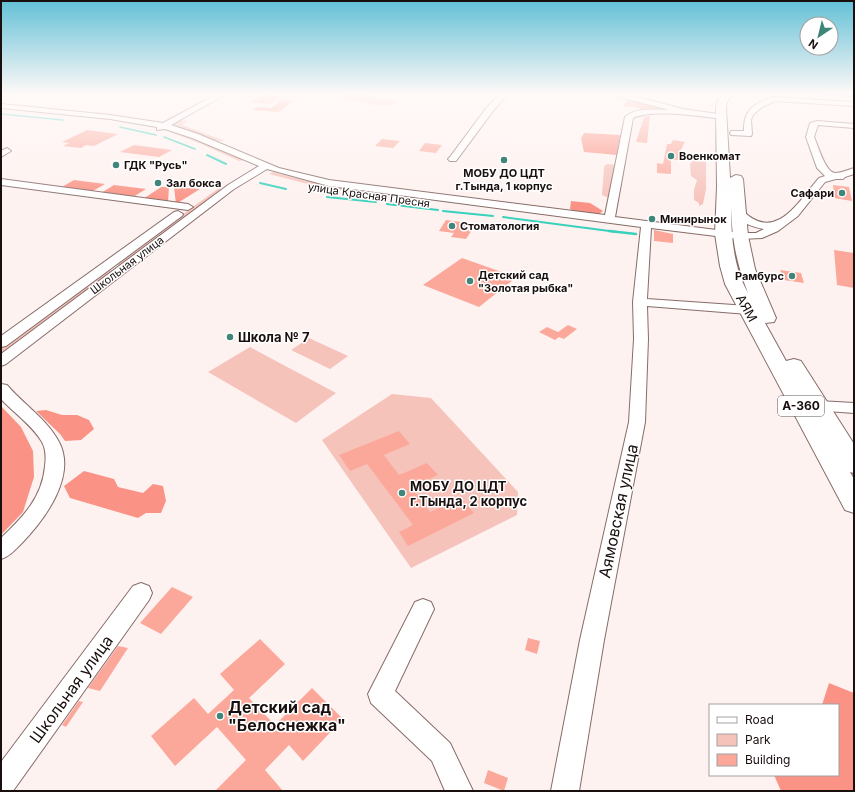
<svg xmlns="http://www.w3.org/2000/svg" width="855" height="792" viewBox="0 0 855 792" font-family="Inter,sans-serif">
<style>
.green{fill:#f6c3bb}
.forest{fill:#fa9385}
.water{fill:#3ad1bc}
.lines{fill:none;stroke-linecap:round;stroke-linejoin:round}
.stream-far2{stroke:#3ad1bc;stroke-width:1.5}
.stream-far1{stroke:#3ad1bc;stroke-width:2}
.stream{stroke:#3ad1bc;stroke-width:2.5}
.building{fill:#fba89b}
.minor-casing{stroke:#866c68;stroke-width:2}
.highway-casing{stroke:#866c68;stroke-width:2}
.minor{fill:#fff;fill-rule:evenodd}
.highway{fill:#fff;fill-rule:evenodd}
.poi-dot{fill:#408579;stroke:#fff;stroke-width:1.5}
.labels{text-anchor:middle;stroke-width:3;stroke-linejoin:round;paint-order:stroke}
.far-poi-label{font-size:11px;font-weight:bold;fill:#190f0e;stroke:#fff;text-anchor:start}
.far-street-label{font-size:11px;fill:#190f0e;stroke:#fff}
.shield{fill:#fff;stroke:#5e5756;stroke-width:1}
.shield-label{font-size:12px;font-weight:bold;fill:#190f0e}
.street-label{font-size:13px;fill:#190f0e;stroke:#fff}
.poi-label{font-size:13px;font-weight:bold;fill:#190f0e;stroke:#fff;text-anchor:start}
.near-street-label{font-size:16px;fill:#190f0e;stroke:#fff}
.near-poi-label{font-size:16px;font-weight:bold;fill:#190f0e;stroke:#fff;text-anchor:start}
</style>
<rect width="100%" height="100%" fill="#fef2f0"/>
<!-- green -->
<path class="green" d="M342,93H362L396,102C388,112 353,100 342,97L340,95Z
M179,120L187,121L182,125L225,141C218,143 184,129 174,126L173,124Z
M168,129L203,141L244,160L239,161L199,143L165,130Z
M698,154L706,155V189L703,204L699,206V203L694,200V190L697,180L691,176L690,164Z
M608,164L615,165L609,198L602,195L604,168L605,165Z
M273,172L307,181L331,186L442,201L353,192L304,183L269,174Z
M219,188L223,189L123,265H116L117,262Z
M108,270L114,271L1,358V348Z
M309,338L348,356L330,369L291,350Z
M250,347L336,393L296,423L208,372Z
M392,394L431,398L518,492L517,515L411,568L322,440Z"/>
<!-- forest -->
<path class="forest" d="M282,100L293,101L278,112L253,110L257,107L271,108Z
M628,100H631L665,108L663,112L643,110L633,106L623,107Z
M584,133L620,135L617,155L584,152L581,138Z
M74,180L105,184L91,192L60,188Z
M114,185L146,189L133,197L101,193Z
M161,187H169L168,202L143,199Z
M174,187L200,189L176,204Z
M571,201L590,203L603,211L599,214L573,211L570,209Z
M1,406L21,427L33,451L34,477L23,512L1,535Z
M46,410L62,415H77L89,420L94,429L81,440L65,441L60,434L36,411Z
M84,471L114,479L118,487L143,493L153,484L163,486L166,501L161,513H146L138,518L70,498L64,486Z
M829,683L854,693V791H781L774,775H838V705H822Z"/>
<!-- water -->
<path class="water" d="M797,93H854V98Z"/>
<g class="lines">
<!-- stream-far2 -->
<path class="stream-far2" d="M1,114L63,120
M120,127L156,135
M164,137L195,149"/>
<!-- stream-far1 -->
<path class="stream-far1" d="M207,155L226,164
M260,183L286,189
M327,197L376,202
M387,204L438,210
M443,211L493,216
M503,217L617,232"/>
<!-- stream -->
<path class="stream" d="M609,231L636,234"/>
</g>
<!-- building -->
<path class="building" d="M262,95L281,96L271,104L251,102Z
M650,116L647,143L636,142L644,117Z
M87,130L118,134L94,146L86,145L81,148L63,146L69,143L62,142Z
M382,139L400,141L393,148L375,146Z
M673,140L685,142L679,153L678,160H671V174L657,173V163L663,164L667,144H671Z
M425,143L442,145L436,153L419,151Z
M134,145L172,150L159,157L120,152Z
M833,185L849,187L852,201L834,198Z
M446,220L476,224L466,239L451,237L454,233L439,231Z
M654,230L673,234V243L654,241Z
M834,250L854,253V288L837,285Z
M462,258L496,270L517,277L479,307L423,285Z
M780,270L801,273L804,283L784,280Z
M568,325L577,329L564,339L559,337L555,340L539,332L547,327L558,332Z
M399,431L410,444L384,455L399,475L427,463L438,475L411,487L430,512L461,498L474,513L408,546L399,532L413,525L367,464L350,471L339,455Z
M172,587L193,597L161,634L140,623Z
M528,638L540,641L537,654L525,650Z
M260,639L285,664L249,698L275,725L312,688L343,719L303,761L289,745L265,770L283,791H215L246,760L217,727L175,766L151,736L194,698L208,714L234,690L220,674Z
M118,646L128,648L100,691L88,688Z
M79,701L83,702L66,727L62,725Z
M488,770L508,778L504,791L484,783Z"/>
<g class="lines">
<!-- minor casing -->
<g class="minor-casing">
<path id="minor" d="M219,93H228L171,125L198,134L279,168L329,180L605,215L625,117C636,107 656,110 670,110L612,95V93H622L683,109L725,115V119H722C699,116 654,109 633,118L615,217L740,233H756L764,229C752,227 741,223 734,213L735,211H743C776,243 798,202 819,178L825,176L817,168L806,137L810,123L817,121L854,124V128L818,125L814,137C818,145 825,172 835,173C841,173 848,170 854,168V174L845,177L843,179H836L825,182L798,216L778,231L762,238L740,239L651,228L647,299L748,306L753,307L755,310L753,313L748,314L647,306L648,339L645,422L604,640L579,791H551L580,640L629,422L634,339L633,302L641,227L329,186L267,169L234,189L6,364L1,366V354L228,185L259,166L192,138L165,129L157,130V127L110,119L1,108V104L110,115L163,123Z
M501,93H509L493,111L456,161H450L448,159L450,157L487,107Z
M774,97L854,102V106L775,101L762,107L753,115L751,120L752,134L751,136L731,135L730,133L731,131H744C743,110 755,102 774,97Z
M7,148L11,151L1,157V151Z
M1,179L188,204L193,207L188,210L1,185Z
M178,211L183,214L182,216L6,346L1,347V336L174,212Z
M1,384L7,385C23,404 47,419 59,442C77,476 45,519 22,543C15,550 10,556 1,559V538C23,517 42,498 45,466C46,458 46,449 42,442C32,425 14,413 1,399Z
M819,401L854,403V413L813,410L811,406L813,402Z
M141,583L149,586L152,593L149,600L13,791H1V762L133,586Z
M423,599L431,602L434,609L395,691L450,743L473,791H445L432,761L371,703L368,694L415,602Z"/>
</g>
<!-- highway casing -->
<g class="highway-casing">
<path id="highway" d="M724,93H734L727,102L726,108L730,178L736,175L741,176L743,179L748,236L755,269L776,318L774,322L765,323L786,361L794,359L801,361L854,444V473L850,472L854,479V513L845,510L725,284L720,266L715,234L717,187L716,108L717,102ZM731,206C732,239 736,262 748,293C733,266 731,236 731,206Z"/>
</g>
<!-- minor -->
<use href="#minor" class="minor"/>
<!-- highway -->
<use href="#highway" class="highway"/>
</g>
<!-- sky -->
<linearGradient id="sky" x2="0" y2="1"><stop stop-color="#62c0d6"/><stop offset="0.46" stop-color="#fff9f8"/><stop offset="1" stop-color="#fff9f8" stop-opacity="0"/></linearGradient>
<rect width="855" height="204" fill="url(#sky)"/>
<!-- markers -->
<g class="poi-dot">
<circle cx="671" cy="156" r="4"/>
<circle cx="504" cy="160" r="4"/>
<circle cx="116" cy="165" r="4"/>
<circle cx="158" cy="183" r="4"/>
<circle cx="842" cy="193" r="4"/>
<circle cx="652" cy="219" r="4"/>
<circle cx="452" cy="226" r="4"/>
<circle cx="792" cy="276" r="4"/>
<circle cx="470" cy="281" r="4"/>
<circle cx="230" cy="337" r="4"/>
<circle cx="402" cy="493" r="4"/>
<circle cx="220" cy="716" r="4"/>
</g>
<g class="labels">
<!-- far-poi labels -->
<g class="far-poi-label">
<text x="679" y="160">Военкомат</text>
<text x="124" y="169">ГДК "Русь"</text>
<text x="504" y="177" text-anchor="middle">МОБУ ДО ЦДТ<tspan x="504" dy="13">г.Тында, 1 корпус</tspan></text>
<text x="166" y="187">Зал бокса</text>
<text x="834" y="197" text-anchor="end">Сафари</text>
<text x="660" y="223">Минирынок</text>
<text x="460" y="230">Стоматология</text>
<text x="478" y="279">Детский сад<tspan x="478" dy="13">"Золотая рыбка"</tspan></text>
<text x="784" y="280" text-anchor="end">Рамбурс</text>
</g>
<!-- far-street labels -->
<g class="far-street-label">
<text transform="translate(369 195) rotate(8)" y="4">улица Красная Пресня</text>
<text transform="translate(127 265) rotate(-37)" y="4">Школьная улица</text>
</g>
<!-- shield labels -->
<rect class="shield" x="778" y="396" width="46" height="20" rx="3"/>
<g class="shield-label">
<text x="801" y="410">А-360</text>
</g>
<!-- street labels -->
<g class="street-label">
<text transform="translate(747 308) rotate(61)" y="5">АЯМ</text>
</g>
<!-- poi labels -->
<g class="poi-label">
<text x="238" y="342">Школа № 7</text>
<text x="410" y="491">МОБУ ДО ЦДТ<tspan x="410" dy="15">г.Тында, 2 корпус</tspan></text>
</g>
<!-- near-street labels -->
<g class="near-street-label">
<text transform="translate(618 511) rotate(-78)" y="6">Аямовская улица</text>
<text transform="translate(71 689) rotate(-54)" y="6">Школьная улица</text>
</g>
<!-- near-poi labels -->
<g class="near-poi-label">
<text x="228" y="713">Детский сад<tspan x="228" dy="18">"Белоснежка"</tspan></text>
</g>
</g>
<!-- border -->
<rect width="855" height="792" fill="none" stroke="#190f0e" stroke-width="4"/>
<!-- legend -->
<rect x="709" y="704" width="130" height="72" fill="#ffffff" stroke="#a39f9f"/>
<rect x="717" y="717" width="20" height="6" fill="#ffffff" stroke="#a39f9f"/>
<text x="745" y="724" font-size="12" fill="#190f0e">Road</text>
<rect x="717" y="734" width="20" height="12" fill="#f6c3bb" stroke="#a39f9f"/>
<text x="745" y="744" font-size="12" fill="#190f0e">Park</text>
<rect x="717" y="754" width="20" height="12" fill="#fba89b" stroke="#a39f9f"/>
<text x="745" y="764" font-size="12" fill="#190f0e">Building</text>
<!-- north arrow -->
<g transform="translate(819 36) rotate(215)"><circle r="19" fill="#ffffff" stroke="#a39f9f"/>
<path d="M0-3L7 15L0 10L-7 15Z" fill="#408579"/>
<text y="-6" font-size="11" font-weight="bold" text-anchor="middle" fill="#190f0e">N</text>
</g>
</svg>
